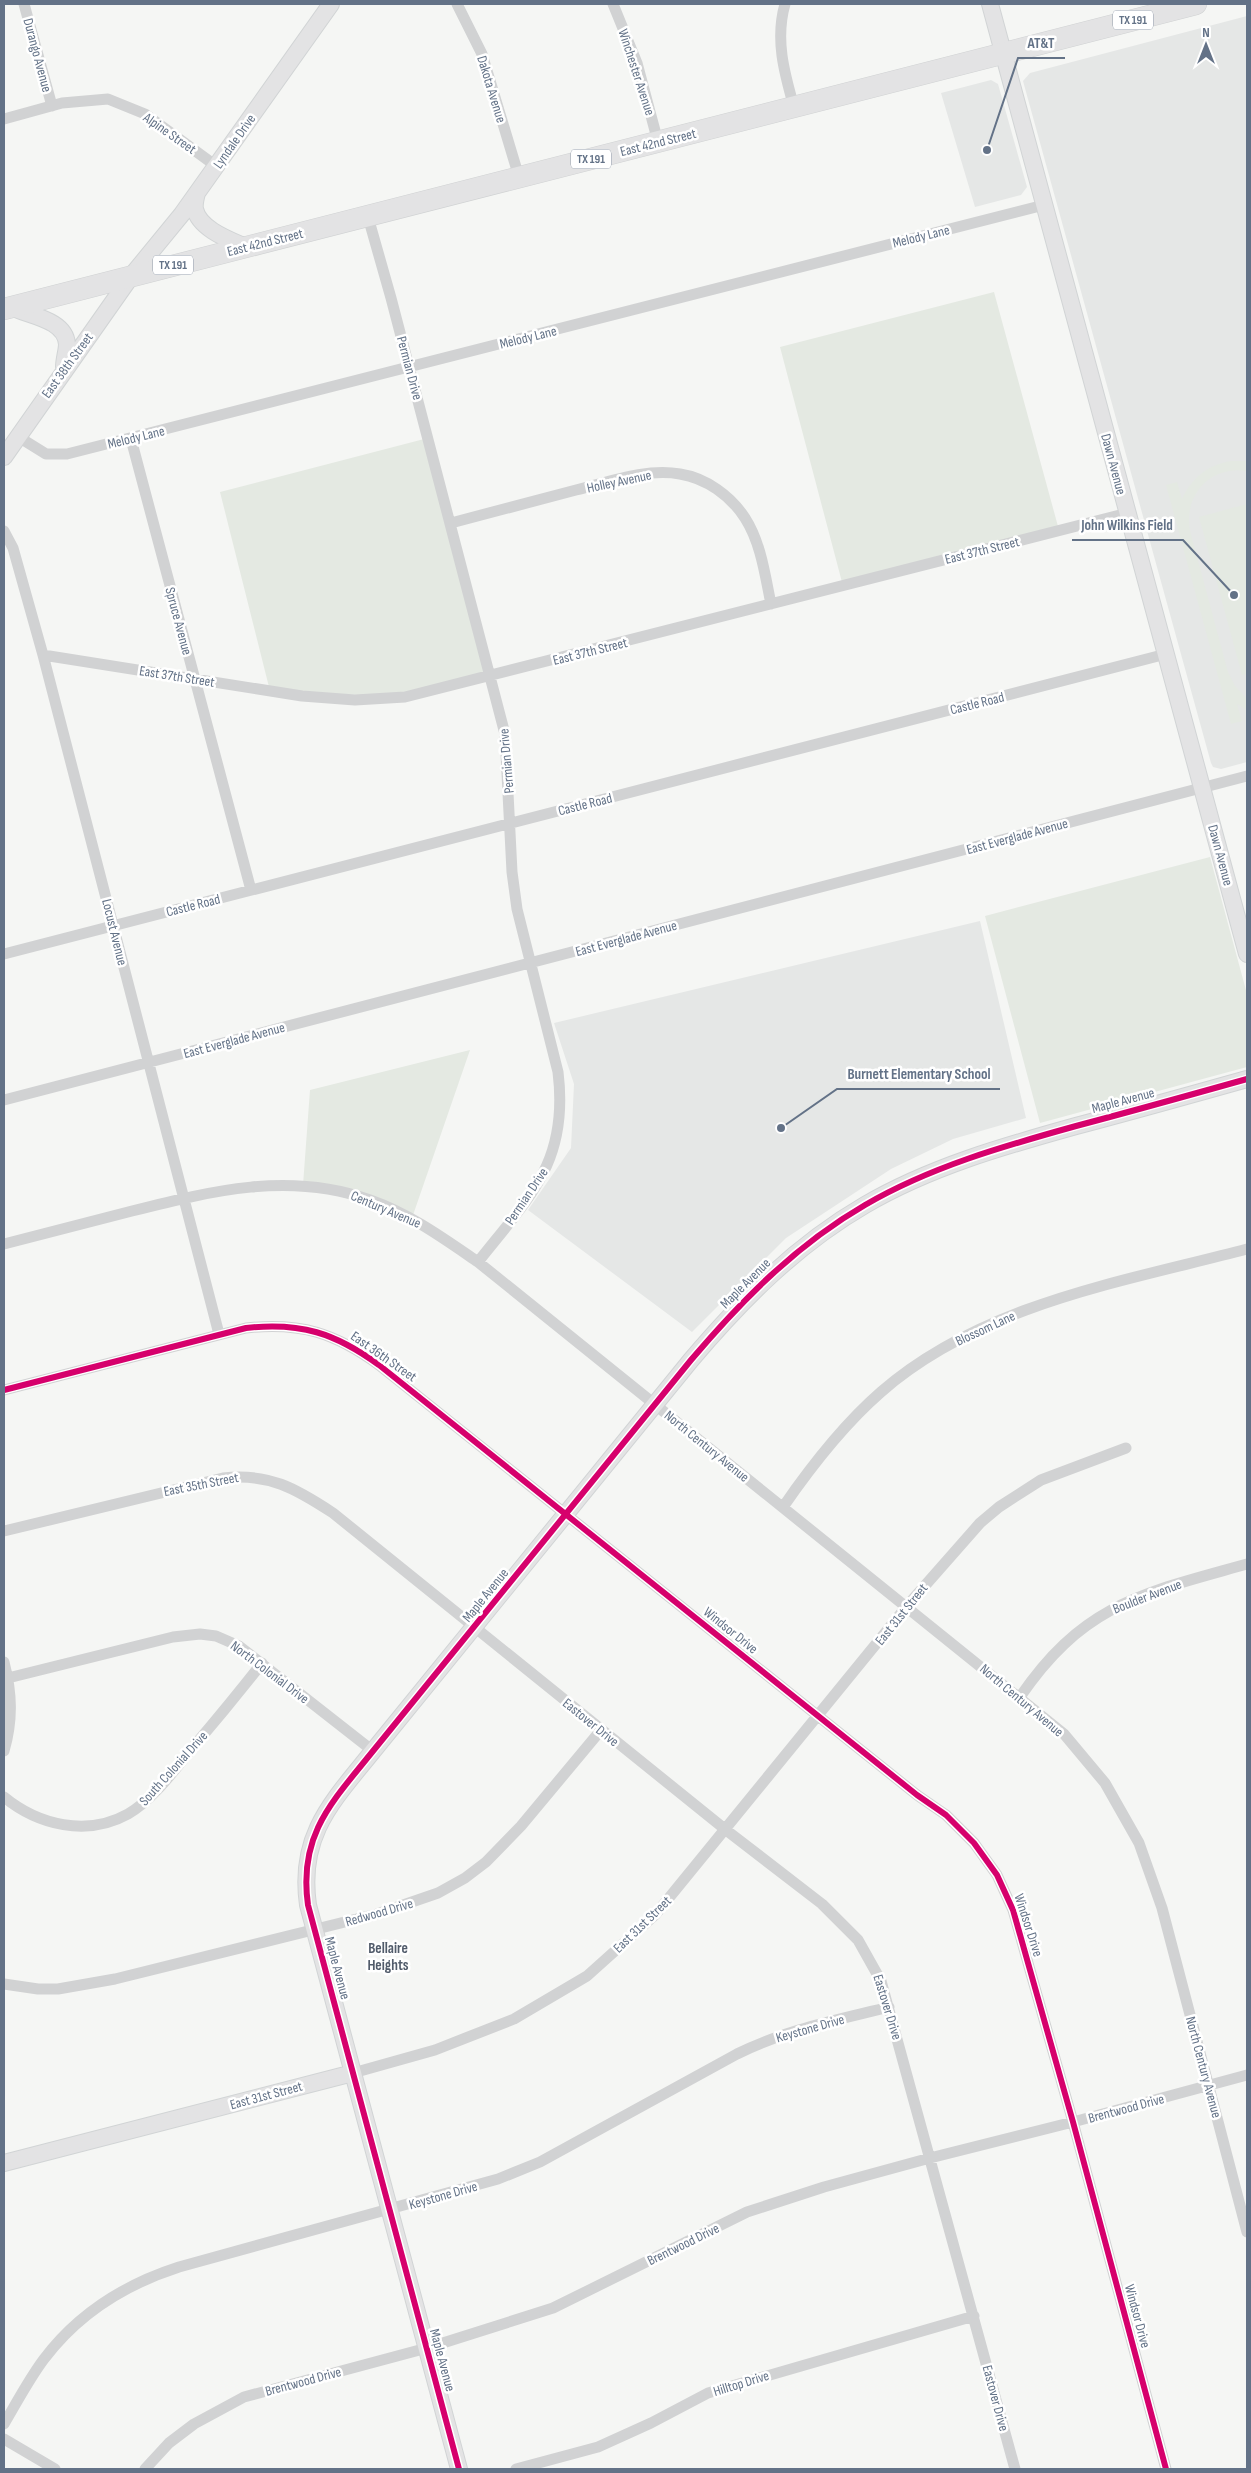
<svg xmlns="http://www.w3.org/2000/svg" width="1251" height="2473" viewBox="0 0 1251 2473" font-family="'Sofia Sans Condensed',sans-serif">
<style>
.built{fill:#e5e7e6}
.green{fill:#e4e9e2}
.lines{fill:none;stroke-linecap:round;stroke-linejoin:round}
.secondary-casing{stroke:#d1d4d5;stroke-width:18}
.highway-casing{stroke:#d0d2d3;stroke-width:22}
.street{stroke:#d1d2d3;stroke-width:11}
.secondary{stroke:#e3e3e4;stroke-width:16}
.highway{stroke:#e3e3e4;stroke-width:21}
.cycleway-casing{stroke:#fff;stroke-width:9}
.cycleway{stroke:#d6006c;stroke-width:6}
.labels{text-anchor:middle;stroke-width:5;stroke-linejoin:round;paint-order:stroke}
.shield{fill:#fff;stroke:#929cab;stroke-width:1}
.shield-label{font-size:12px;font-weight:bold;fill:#637287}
.street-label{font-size:14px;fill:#637287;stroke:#fff}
.neighbourhood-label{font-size:15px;font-weight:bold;fill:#525c6b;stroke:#fff}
.leader{fill:none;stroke:#637287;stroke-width:2}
.callout-dot{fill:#637287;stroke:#fff;stroke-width:2}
.callout-label{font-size:15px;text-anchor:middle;font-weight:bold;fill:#637287;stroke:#fff;stroke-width:5;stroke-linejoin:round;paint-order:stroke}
</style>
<rect width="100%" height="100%" fill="#f5f6f4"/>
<!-- built -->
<path class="built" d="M1247,16V762L1221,769L1213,767L1211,763L1023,81L1030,73Z
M991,80L998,84L1027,187L1021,195L975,207L941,93Z
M980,921L1026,1118L953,1139L891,1169L786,1238L692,1332L528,1210L571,1148L574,1084L554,1023Z"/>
<!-- green -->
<path class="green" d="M994,292L1059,530L843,586L780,347Z
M428,438L490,677L405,697L270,691L220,492Z
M1231,461H1247V471C1211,465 1183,495 1190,531L1228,672L1235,686L1247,699V710L1237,704L1242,721L1231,724L1166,485L1177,482L1182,499C1192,478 1207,465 1231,461Z
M1247,504V674L1242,675L1199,517Z
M1210,857L1247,994V1067L1040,1123L985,916Z
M470,1050L412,1218L303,1185L310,1090Z"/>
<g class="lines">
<!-- secondary casing -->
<g class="secondary-casing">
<path id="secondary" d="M990,4L1247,954
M197,193C196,197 194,204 195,209C199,229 230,240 246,247
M11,307C29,316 65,319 67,344C67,351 64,359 64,367
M4,457L132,275L182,214L331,4
M4,2163L353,2073
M459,2469L308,1905C298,1835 332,1802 373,1751L691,1360C742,1300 796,1245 865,1205C930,1167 1004,1146 1076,1126C1133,1111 1190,1095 1247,1079"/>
</g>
<!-- highway casing -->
<g class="highway-casing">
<path id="highway" d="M4,309L1196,4"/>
</g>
<!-- street -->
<path class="street" d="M24,4L52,106
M457,4L482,54L519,177
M613,4L637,63L658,142
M785,4C775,39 784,72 794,107
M4,119L62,103L108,99L145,114L216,166
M368,217L391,298L505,734L512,872L517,909L558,1072C569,1162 530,1196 478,1262
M17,436L46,454H67L1044,205
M131,439L251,890
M451,523C492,512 534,501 576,490C609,482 646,468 680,474C706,478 731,496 745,518C761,543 765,575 771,604
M4,531L13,548L43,655L219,1334
M43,655L302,696L355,700L405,697L1128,513
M4,954L1166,654
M4,1100L1247,776
M4,1244C47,1233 89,1222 132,1211C211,1191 290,1171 370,1200C410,1214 443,1238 478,1262L1064,1734L1105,1783L1139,1843L1162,1908L1247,2232
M4,1390L246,1328C301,1322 335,1333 379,1365L917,1795L946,1815L974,1843L997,1875L1013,1910L1073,2122L1166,2469
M783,1507C812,1465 843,1425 881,1392C982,1304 1122,1282 1247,1249
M4,1531L223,1478C269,1473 295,1488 333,1513L726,1830L822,1904L858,1940L881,1981L1015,2469
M4,1662C12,1693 13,1720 4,1751
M8,1678L173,1637L200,1634L216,1636L239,1646L373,1751
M1020,1697C1084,1603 1144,1593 1247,1564
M4,1797C38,1825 87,1837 128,1814C154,1799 175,1769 194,1746C217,1719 240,1691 262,1663
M4,1984L38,1989H58L115,1979L377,1914L438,1893L465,1878L486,1862L521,1826L601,1730
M353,2073L435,2050L514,2019L587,1976L655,1915L907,1606L980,1523L999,1507L1041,1480L1126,1448
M4,2424C17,2402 29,2379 44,2359C78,2314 126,2284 179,2267L498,2179L540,2162L737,2054C785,2030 837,2020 889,2007
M4,2439L55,2469
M145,2469L169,2443L194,2424L244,2397L427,2348L553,2308L747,2212L824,2187L930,2158L1073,2122L1247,2075
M516,2469L598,2447L651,2423L708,2393L974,2316"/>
<!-- secondary -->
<use href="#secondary" class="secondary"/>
<!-- highway -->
<use href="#highway" class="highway"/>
<!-- cycleway casing -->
<g class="cycleway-casing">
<path id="cycleway" d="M4,1390L246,1328C301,1322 335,1333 379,1365L917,1795L946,1815L974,1843L997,1875L1013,1910L1073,2122L1166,2469
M459,2469L308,1905C298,1835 332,1802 373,1751L691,1360C742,1300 796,1245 865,1205C930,1167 1004,1146 1076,1126C1133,1111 1190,1095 1247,1079"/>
</g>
<!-- cycleway -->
<use href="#cycleway" class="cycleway"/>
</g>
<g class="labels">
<!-- shield labels -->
<g class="shield">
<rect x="1113" y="10.5" width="40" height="19" rx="4"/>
<rect x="571" y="149.5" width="40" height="19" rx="4"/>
<rect x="153" y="255.5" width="40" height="19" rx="4"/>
</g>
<g class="shield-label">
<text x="1133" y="24">TX 191</text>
<text x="591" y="163">TX 191</text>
<text x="173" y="269">TX 191</text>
</g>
<!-- street labels -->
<g class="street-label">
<text transform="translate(38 55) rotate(75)" y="5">Durango Avenue</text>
<text transform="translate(637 72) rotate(72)" y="5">Winchester Avenue</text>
<text transform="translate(492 89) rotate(73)" y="5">Dakota Avenue</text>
<text transform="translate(170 133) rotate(35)" y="5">Alpine Street</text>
<text transform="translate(234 141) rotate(-55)" y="5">Lyndale Drive</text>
<text transform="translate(658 142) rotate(-14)" y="5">East 42nd Street</text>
<text transform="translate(921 236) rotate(-14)" y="5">Melody Lane</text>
<text transform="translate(265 242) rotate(-14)" y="5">East 42nd Street</text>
<text transform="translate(528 337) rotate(-14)" y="5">Melody Lane</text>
<text transform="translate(67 365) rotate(-54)" y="5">East 38th Street</text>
<text transform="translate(410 368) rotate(75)" y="5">Permian Drive</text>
<text transform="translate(136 437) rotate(-14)" y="5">Melody Lane</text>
<text transform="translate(1114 464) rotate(75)" y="5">Dawn Avenue</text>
<text transform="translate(619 481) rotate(-12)" y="5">Holley Avenue</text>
<text transform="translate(982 550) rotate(-14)" y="5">East 37th Street</text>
<text transform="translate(179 621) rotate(75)" y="5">Spruce Avenue</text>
<text transform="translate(590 651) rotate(-14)" y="5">East 37th Street</text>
<text transform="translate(177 676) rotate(9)" y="5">East 37th Street</text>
<text transform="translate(977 703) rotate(-14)" y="5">Castle Road</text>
<text transform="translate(506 761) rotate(-95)" y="5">Permian Drive</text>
<text transform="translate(585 804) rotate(-14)" y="5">Castle Road</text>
<text transform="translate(1017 836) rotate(-15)" y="5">East Everglade Avenue</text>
<text transform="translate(1221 855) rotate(75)" y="5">Dawn Avenue</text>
<text transform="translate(193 905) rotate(-14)" y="5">Castle Road</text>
<text transform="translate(115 932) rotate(76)" y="5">Locust Avenue</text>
<text transform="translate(626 938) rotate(-15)" y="5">East Everglade Avenue</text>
<text transform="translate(234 1040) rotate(-15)" y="5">East Everglade Avenue</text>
<text transform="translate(1123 1100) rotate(-15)" y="5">Maple Avenue</text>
<text transform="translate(526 1196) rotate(-56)" y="5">Permian Drive</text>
<text transform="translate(386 1209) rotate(23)" y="5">Century Avenue</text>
<text transform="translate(745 1283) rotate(-45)" y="5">Maple Avenue</text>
<text transform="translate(985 1328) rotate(-25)" y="5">Blossom Lane</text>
<text transform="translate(384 1356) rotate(35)" y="5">East 36th Street</text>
<text transform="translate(707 1446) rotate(39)" y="5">North Century Avenue</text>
<text transform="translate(201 1484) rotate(-11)" y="5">East 35th Street</text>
<text transform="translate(485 1595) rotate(-51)" y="5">Maple Avenue</text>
<text transform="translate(1147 1596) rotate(-21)" y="5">Boulder Avenue</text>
<text transform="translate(901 1614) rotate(-51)" y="5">East 31st Street</text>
<text transform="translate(731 1630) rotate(39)" y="5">Windsor Drive</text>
<text transform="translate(270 1672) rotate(37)" y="5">North Colonial Drive</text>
<text transform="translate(1022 1700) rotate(40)" y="5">North Century Avenue</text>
<text transform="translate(591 1722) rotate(39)" y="5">Eastover Drive</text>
<text transform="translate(173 1768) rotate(-48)" y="5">South Colonial Drive</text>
<text transform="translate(379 1912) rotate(-16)" y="5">Redwood Drive</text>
<text transform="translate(642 1924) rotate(-44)" y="5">East 31st Street</text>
<text transform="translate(1029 1925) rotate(72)" y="5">Windsor Drive</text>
<text transform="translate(338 1968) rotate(75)" y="5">Maple Avenue</text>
<text transform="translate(888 2007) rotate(73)" y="5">Eastover Drive</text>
<text transform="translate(810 2028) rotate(-16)" y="5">Keystone Drive</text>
<text transform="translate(1204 2067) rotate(75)" y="5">North Century Avenue</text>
<text transform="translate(266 2095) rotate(-15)" y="5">East 31st Street</text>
<text transform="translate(1126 2108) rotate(-15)" y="5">Brentwood Drive</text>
<text transform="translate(443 2195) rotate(-16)" y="5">Keystone Drive</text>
<text transform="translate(683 2244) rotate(-26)" y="5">Brentwood Drive</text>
<text transform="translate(1138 2316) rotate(75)" y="5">Windsor Drive</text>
<text transform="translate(443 2360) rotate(75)" y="5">Maple Avenue</text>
<text transform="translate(303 2381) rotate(-15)" y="5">Brentwood Drive</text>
<text transform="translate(741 2383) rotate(-17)" y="5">Hilltop Drive</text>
<text transform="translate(996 2398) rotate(75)" y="5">Eastover Drive</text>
</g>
<!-- neighbourhood labels -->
<g class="neighbourhood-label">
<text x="388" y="1953">Bellaire<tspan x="388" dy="17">Heights</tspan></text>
</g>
</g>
<!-- callouts -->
<path class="leader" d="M987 150L1018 58H1065M1234 595L1183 540H1072M781 1128L837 1089H1000"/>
<g class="callout-dot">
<circle cx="987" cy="150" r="5"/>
<circle cx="1234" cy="595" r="5"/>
<circle cx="781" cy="1128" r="5"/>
</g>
<g class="callout-label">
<text x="1041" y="48">AT&amp;T</text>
<text x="1127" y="530">John Wilkins Field</text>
<text x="919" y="1079">Burnett Elementary School</text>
</g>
<!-- border -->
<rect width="1251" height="2473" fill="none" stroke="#637287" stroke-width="10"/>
<!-- north arrow -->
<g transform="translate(1206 45)" stroke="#ffffff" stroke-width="4" paint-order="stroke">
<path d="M0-4L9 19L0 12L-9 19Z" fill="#637287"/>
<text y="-8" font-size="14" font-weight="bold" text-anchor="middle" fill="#637287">N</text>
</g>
</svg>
